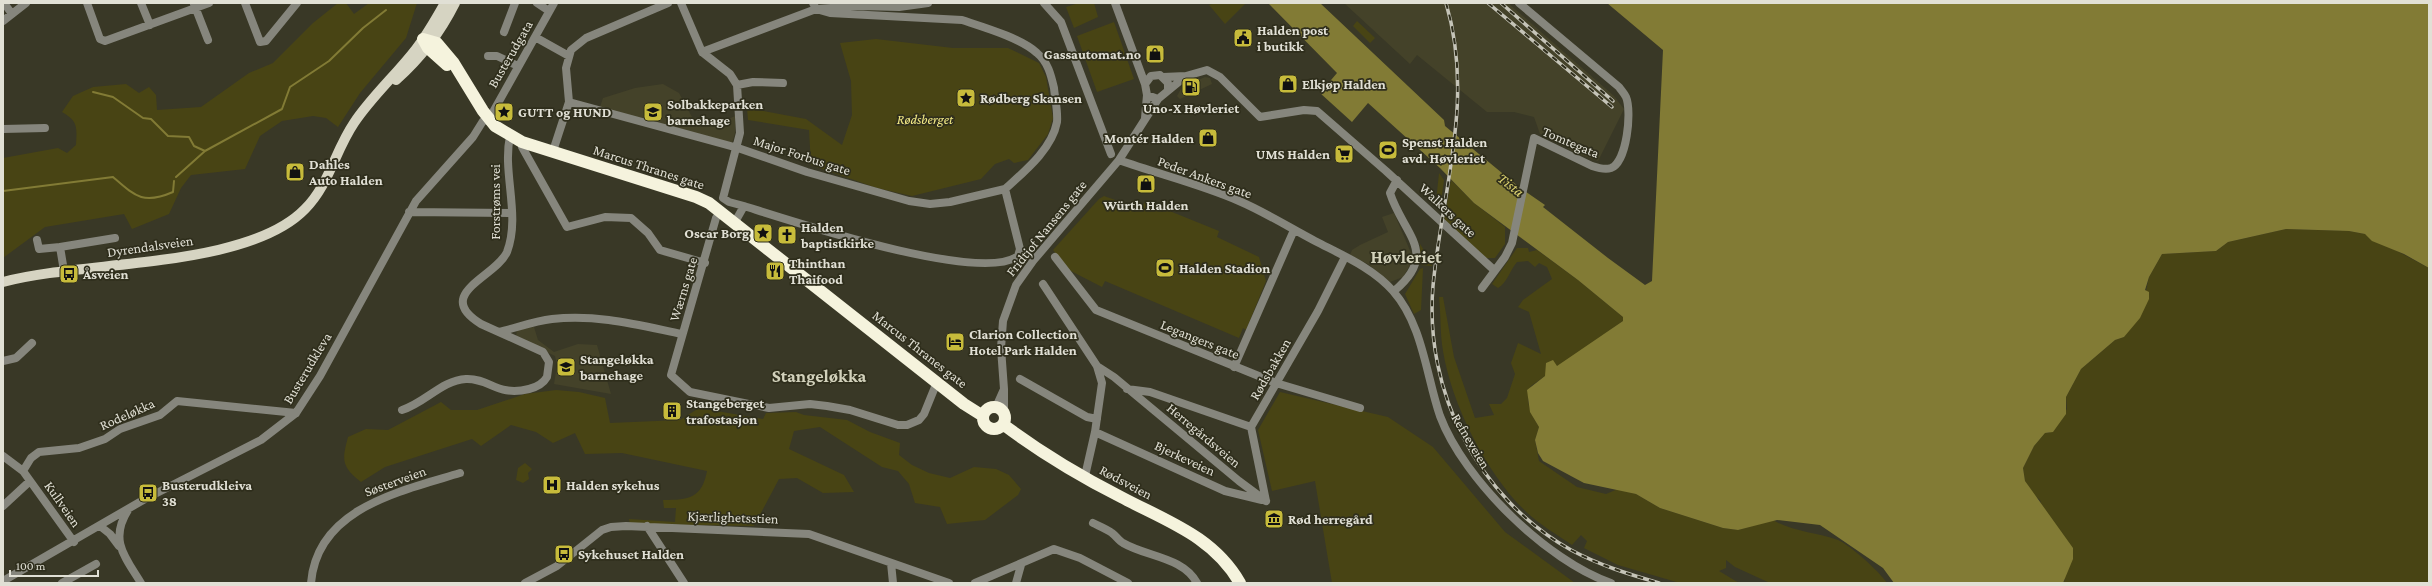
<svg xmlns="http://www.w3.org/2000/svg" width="2432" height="586" viewBox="0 0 2432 586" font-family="'Crimson Pro',serif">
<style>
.built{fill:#444229}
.green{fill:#484414}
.water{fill:#827b35}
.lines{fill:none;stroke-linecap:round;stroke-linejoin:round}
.stream{stroke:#827b35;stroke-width:2}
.minor{stroke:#86867d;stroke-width:8}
.major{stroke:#d6d4c2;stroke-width:10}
.highway{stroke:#f5f3dd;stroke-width:12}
.rail-casing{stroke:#c5c4b8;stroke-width:3.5}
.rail{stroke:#2f2e1c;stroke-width:2;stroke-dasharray:6;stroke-linecap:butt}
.labels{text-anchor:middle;stroke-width:3.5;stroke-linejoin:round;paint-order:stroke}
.poi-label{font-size:14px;font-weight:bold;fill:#e1e0d5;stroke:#2f2e1c;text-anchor:start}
.street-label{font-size:14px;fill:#e1e0d5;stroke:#2f2e1c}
.park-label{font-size:14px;font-style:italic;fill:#f2e985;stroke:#2f2e1c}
.water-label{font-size:15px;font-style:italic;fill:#ded471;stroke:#2f2e1c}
.district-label{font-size:18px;font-weight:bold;fill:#d2d1bb;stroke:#2f2e1c}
</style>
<rect width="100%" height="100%" fill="#393826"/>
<!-- built -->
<path class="built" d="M1344,3H1508L1614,96L1624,109L1598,161L1579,154L1540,134L1534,117L1514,112H1487L1417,55L1410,64Z
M1205,77L1210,78L1212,84L1180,99L1177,96L1182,87Z
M663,84L679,93L692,117L710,123L722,122L735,116V133L732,143L600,107L603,98L635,88Z
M1394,213L1411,253L1410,265L1403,277L1390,282L1368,264L1350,255L1352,250L1360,245L1388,232L1382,217Z
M534,327L538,340L554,352L578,344L597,345L611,394L554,384L557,365L555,356L516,337L517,330Z"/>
<!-- green -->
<path class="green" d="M338,3H346L354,14L369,3H417L406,38L360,93L338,127L326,118L313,116L282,121L260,136L245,169L191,175L181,188L169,214L132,229L124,214L45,227L3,258V158L58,148L67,153L76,145C77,127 78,121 62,112L73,96L93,87L126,84L139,93L149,87L156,95L157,110L201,107L249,73L273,63L313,23Z
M1079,3H1094L1098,17L1074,28L1066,7Z
M1214,3H1246L1225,24L1209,5Z
M1357,21L1375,38L1370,43L1353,26Z
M1114,22L1134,79L1097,92L1077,36Z
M876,39L953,48H1008L1039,63L1046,77L1053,118L1048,134L1028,160L1014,163L1009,159L995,164L981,179L912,196L877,188L811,165L809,130L748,120L747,108L806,119L842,145L852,115L851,81L840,43Z
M1439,173L1444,180L1440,210L1436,202Z
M1451,180L1474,203L1505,227V244L1495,258H1486L1444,221Z
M1104,196L1135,207H1142L1145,201L1219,231L1217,237L1259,257L1266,281L1246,330L1243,328L1239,338L1105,281L1102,287L1069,270L1053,250L1099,199Z
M2286,229L2349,231L2365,234L2429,268V583H2063L2065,580L2040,500L2033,494L2025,481L2023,468L2034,446L2045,433H2049L2067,409L2066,397L2081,369L2115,340L2124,337L2146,291L2149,277L2162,254L2216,251L2228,242Z
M1420,244L1432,263V266L1421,265Z
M1517,248H1528L1529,252L1537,250L1578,280L1623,317V321L1531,386C1524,401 1531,414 1539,427L1535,440L1539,461L1577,487L1606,494L1618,489L1636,494L1660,508L1723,528L1738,530L1773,520C1793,532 1816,532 1838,540C1850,545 1880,572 1887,583H1770L1735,567L1726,560V568L1719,571L1739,583H1680L1618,565L1584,548L1587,541L1581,535L1572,545C1559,536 1544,527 1532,517C1489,480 1452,406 1443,351C1440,334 1441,315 1439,297H1443L1454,357L1475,418L1494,415L1489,404H1501L1507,398L1515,374L1511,363L1518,343L1541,354L1529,312L1518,307L1523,300L1552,279L1547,267L1539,263L1535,267L1528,261L1517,262C1510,270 1507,283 1498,288L1492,284Z
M1423,268L1421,310L1414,314L1405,294L1420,269Z
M556,390L579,392L605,398L610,423L680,420L699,408L763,419L766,413L796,412L804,415L847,420L870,432L900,443L899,455L912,465L929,473L950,478L974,467L996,469L1009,475L1021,489L1018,495L985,520L947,524L940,507L915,503L909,484L898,471L882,467L820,427L794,431L789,449L844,475L854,492L823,493L797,478L779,479L754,526L630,524L629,519L675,522L676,508H664L663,500C689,500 702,498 707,471L622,453L585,454L575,433L553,443L536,432L511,425L481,446L472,439L385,467L361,482C341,466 342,460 348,437L366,429L388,430L441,402L451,410H477L525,394Z
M1280,392L1388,417L1433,447L1505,532L1575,583H1332L1315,481L1272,491L1258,430Z
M525,463L532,469L528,473L529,479L523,483L516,480L518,468Z"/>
<!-- water -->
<path class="water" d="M1268,3H1320L1444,120L1445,126L1519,187L1545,205L1543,207L1608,258L1645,285L1652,281L1663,50L1607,3H2429V268L2404,254L2372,241L2365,234L2349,231L2286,229L2228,242L2216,251L2162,254L2149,277L2145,290L2149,292V299L2140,318L2124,337L2115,340L2081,369L2066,397V414L2053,432L2045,433L2034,446L2023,468L2025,481L2073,548V559L2063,583H1894L1883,568L1820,525L1777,520L1738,530L1723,528L1660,508L1636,494L1584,483L1543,461L1538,453L1535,440L1539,427L1530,412L1527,390L1545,376L1546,363L1553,360L1557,366L1623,321V317L1578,280L1474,203L1440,168L1368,103L1352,122L1320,93L1337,73Z"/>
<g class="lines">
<!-- stream -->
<path class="stream" d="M93,92L113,97L143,118L151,119L168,136L189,137L194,146L205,151
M176,177L205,151L282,109L290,87L329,61L363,28L386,10
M3,191L113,177C135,196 143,205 173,192L174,181"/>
<!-- minor -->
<path class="minor" d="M4,3L12,14
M87,3L100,39L105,41L209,3
M141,3L150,25
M245,3L260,42L266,41L297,3
M537,3L549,11
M681,3L702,52L730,74L737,85L740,133L723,198L729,202L744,206
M813,3L816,9L830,13L962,20C983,27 1021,38 1037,53C1048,62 1051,75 1054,88C1055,99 1058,111 1057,122C1052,149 1025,171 1005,189
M1044,3L1061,22L1111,154
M1115,3L1145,84
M194,4L208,40
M3,21L26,3
M504,32L515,3
M535,37L569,56
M702,52L816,9L861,6L899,7L928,3
M488,56H497L518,66
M1163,77L1186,76
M737,85L753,82L783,83
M1168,90V83L1160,75L1151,76L1145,84L1147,95L1158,99L1186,76L1207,70L1220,77L1260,117L1304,110L1317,111L1386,171L1494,270
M569,102L738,148L807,172L909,201L930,204L950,202L1005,189
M1145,118L1147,95
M488,121L554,3
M3,129L45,128
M522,142V147L567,227L605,217L631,218L648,233L660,250L705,263
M553,151L569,102L566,68L571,50L586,38L668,3
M1119,160C1158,174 1200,184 1239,201C1265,212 1290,228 1315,241C1342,255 1373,268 1393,291C1423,325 1426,375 1440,416C1464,480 1547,561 1611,583
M721,211L716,218L671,375L690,392L769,408L810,404L827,406L850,410L898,425H907L919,420L924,414L937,382
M409,212L511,213
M735,222L744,206C792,221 981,284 1018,256L1020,249L1005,189
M37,240L39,249L60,247
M1055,257L1096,310L1276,383L1360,408
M64,271L60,247L115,238
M1043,284L1097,366L1102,383L1095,432L1085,476
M1482,288L1505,257L1512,243L1534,138L1592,166C1598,168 1605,170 1611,168C1627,162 1632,111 1626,97C1624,93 1621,90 1619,87L1519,3
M1394,291C1440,253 1403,234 1390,193L1397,180
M499,332C516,328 534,321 552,319C598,314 638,325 682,334
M3,361L16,358L32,343
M1097,366L1114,377L1239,481L1266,501
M1234,367L1294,230
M1020,379L1087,417L1097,419
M1127,389L1150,392L1251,427
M996,407L1004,389L1001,348L1003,321L1016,285L1033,261L1119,160L1158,99
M402,410C425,403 442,380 466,379C490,378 497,397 529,389C537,387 543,384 547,377L549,362L543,352L481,324C432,294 496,277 507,252C521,215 502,173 510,136
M1004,412V389
M1095,432L1225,491L1262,500
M3,456L23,471L74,542
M23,471L31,458L39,452L79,448L105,439L120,429L160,415L177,401L296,413
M1266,501L1251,427L1318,311L1345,257
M3,506L30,481
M128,510C109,540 125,557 141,583
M1093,523C1099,526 1107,529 1112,533C1116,536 1119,541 1123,543C1147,557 1183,557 1197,583
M100,526L110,534L119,546
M647,526L684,583
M891,563L893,583
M3,581L145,499L261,440L296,413L320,376L416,201L473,137L483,121L489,119
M62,583L96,564
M311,583C317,508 401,491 460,473
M525,583L557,566L602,530L611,527L626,526L809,534L949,583
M975,583L1054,549L1080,558L1128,583
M1016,583L1021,565"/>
<!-- major -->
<path class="major" d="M396,80C422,57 440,33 455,3
M3,282C84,260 247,269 305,209C329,185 335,151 354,123C372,96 396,75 416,49C427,35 436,19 445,3"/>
<!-- highway -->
<path class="highway" d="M423,39L437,43L453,62L483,111L495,126L522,142L696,197L709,203L964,404L983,416
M423,39L428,48L447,65
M983 418a11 11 0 1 1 22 0a11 11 0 1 1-22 0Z
M1004,425C1040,452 1080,476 1121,497C1166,521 1213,536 1240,583"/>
<!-- rail casing -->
<g class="rail-casing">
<path id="rail" d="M1446,3C1475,100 1442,190 1433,286C1424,392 1478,498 1571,550C1599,565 1628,574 1659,583
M1488,3L1612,107
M1501,3L1613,101"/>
</g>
<!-- rail -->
<use href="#rail" class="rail"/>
</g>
<!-- icons -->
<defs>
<g id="civic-square" transform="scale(1)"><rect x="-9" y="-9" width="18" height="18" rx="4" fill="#c7bb3b" stroke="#2f2e1c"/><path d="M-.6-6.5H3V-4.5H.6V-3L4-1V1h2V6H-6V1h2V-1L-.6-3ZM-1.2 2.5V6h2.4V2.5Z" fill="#111"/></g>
<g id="shop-square" transform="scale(1)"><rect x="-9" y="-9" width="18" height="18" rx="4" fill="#c7bb3b" stroke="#2f2e1c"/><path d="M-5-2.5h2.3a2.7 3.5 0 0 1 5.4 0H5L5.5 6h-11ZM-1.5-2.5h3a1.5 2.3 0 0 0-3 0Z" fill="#111"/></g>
<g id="fuel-square" transform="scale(1)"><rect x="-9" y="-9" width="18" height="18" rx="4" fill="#c7bb3b" stroke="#2f2e1c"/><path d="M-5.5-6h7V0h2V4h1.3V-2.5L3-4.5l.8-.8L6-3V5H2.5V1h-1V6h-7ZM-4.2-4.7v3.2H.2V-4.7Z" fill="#111"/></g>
<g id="sight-square" transform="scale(1)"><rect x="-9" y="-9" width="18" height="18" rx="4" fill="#c7bb3b" stroke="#2f2e1c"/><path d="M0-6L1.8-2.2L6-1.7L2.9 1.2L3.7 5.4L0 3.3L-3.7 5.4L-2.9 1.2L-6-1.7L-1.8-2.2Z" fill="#111"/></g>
<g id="school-square" transform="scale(1)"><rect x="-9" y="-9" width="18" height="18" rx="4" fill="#c7bb3b" stroke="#2f2e1c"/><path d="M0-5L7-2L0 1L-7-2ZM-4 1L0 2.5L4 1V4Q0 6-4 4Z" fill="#111"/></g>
<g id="stadium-square" transform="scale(1)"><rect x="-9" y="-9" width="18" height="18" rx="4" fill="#c7bb3b" stroke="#2f2e1c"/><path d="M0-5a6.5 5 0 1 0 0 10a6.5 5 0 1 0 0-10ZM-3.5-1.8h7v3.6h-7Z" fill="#111"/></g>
<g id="supermarket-square" transform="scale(1)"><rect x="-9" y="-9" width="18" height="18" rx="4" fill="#c7bb3b" stroke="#2f2e1c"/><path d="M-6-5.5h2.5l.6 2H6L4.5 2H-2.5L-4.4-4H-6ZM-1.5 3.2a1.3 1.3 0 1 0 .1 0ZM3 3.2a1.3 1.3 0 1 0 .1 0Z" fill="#111"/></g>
<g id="church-square" transform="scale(1)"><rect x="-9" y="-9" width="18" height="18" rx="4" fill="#c7bb3b" stroke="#2f2e1c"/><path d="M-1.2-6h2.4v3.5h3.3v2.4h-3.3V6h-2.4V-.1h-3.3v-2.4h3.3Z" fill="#111"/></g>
<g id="restaurant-square" transform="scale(1)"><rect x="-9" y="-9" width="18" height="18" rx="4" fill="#c7bb3b" stroke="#2f2e1c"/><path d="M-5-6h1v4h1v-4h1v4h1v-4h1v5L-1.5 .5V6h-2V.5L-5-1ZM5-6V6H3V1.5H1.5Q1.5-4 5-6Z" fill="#111"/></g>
<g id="bus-square" transform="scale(1)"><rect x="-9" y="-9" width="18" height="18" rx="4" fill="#c7bb3b" stroke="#2f2e1c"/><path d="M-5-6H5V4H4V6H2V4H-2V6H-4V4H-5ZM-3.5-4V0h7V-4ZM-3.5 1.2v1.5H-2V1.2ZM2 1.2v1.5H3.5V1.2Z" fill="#111"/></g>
<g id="hotel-square" transform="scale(1)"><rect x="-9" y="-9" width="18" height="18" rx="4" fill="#c7bb3b" stroke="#2f2e1c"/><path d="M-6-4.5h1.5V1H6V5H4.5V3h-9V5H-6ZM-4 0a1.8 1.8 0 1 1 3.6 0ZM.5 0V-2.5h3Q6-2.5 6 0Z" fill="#111"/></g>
<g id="building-square" transform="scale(1)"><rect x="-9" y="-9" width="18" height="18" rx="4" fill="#c7bb3b" stroke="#2f2e1c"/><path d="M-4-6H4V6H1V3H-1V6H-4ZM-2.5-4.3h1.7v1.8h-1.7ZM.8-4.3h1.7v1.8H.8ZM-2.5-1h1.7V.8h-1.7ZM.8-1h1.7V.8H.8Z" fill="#111"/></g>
<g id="hospital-square" transform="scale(1)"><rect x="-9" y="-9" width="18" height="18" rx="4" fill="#c7bb3b" stroke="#2f2e1c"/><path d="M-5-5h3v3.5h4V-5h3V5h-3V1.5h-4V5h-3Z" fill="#111"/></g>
<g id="museum-square" transform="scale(1)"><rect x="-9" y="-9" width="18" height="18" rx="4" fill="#c7bb3b" stroke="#2f2e1c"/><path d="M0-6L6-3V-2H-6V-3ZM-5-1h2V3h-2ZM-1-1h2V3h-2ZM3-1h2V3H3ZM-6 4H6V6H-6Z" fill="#111"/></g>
</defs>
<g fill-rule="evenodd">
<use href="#civic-square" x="1243" y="38"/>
<use href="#shop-square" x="1155" y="54"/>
<use href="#shop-square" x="1288" y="84"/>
<use href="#fuel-square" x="1191" y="87"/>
<use href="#sight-square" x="966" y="98"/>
<use href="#sight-square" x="504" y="112"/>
<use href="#school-square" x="653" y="112"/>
<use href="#shop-square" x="1208" y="138"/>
<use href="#stadium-square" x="1388" y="150"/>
<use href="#supermarket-square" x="1344" y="154"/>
<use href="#shop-square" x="295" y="172"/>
<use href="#shop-square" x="1146" y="184"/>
<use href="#sight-square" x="763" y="233"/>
<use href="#church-square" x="787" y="235"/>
<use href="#stadium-square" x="1165" y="268"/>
<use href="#restaurant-square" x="775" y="271"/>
<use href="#bus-square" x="69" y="274"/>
<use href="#hotel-square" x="955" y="342"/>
<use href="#school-square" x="566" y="367"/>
<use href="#building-square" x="672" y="411"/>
<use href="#hospital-square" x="552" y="485"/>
<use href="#bus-square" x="148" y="493"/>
<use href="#museum-square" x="1274" y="519"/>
<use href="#bus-square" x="564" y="554"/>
</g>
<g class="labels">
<!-- poi labels -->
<g class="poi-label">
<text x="1257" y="35">Halden post<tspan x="1257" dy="16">i butikk</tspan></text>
<text x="1141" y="59" text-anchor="end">Gassautomat.no</text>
<text x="1302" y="89">Elkjøp Halden</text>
<text x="980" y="103">Rødberg Skansen</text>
<text x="667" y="109">Solbakkeparken<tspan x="667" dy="16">barnehage</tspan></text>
<text x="1191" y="113" text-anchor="middle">Uno-X Høvleriet</text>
<text x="518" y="117">GUTT og HUND</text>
<text x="1194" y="143" text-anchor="end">Montér Halden</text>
<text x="1402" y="147">Spenst Halden<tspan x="1402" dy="16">avd. Høvleriet</tspan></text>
<text x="1330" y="159" text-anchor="end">UMS Halden</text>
<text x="309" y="169">Dahles<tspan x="309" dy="16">Auto Halden</tspan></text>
<text x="1146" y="210" text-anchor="middle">Würth Halden</text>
<text x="801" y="232">Halden<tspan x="801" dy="16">baptistkirke</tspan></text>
<text x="749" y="238" text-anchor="end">Oscar Borg</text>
<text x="789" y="268">Thinthan<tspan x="789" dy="16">Thaifood</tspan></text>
<text x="1179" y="273">Halden Stadion</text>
<text x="83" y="279">Åsveien</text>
<text x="969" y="339">Clarion Collection<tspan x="969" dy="16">Hotel Park Halden</tspan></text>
<text x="580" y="364">Stangeløkka<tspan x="580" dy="16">barnehage</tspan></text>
<text x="686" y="408">Stangeberget<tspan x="686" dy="16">trafostasjon</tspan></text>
<text x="162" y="490">Busterudkleiva<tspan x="162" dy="16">38</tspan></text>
<text x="566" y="490">Halden sykehus</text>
<text x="1288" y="524">Rød herregård</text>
<text x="578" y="559">Sykehuset Halden</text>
</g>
<!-- street labels -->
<g class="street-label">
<text transform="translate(510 54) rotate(-60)" y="5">Busterudgata</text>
<text transform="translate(1571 142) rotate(23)" y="5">Tomtegata</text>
<text transform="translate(802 155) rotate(18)" y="5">Major Forbus gate</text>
<text transform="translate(649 167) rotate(18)" y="5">Marcus Thranes gate</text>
<text transform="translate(1205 177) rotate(20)" y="5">Peder Ankers gate</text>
<text transform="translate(495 202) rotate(-90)" y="5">Forstrøms vei</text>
<text transform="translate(1448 210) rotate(43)" y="5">Walkers gate</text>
<text transform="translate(1046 228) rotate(-51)" y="5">Fridtjof Nansens gate</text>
<text transform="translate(150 246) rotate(-8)" y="5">Dyrendalsveien</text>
<text transform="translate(683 289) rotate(-73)" y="5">Wærns gate</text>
<text transform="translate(1200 339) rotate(22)" y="5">Legangers gate</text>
<text transform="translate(920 349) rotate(38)" y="5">Marcus Thranes gate</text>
<text transform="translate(307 368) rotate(-59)" y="5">Busterudkleva</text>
<text transform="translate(1270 369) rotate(-60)" y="5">Rødsbakken</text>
<text transform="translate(127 414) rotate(-24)" y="5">Rodeløkka</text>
<text transform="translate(1204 435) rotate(40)" y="5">Herregårdsveien</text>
<text transform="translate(1471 441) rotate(59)" y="5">Refneveien</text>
<text transform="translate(1185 458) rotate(25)" y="5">Bjerkeveien</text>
<text transform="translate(395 481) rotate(-20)" y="5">Søsterveien</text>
<text transform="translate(1126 482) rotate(28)" y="5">Rødsveien</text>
<text transform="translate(63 504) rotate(55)" y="5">Kullveien</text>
<text transform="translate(733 517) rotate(2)" y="5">Kjærlighetsstien</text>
</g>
<!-- park labels -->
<g class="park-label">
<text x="925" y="124">Rødsberget</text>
</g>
<!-- water labels -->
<g class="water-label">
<text transform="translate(1511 185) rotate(38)" y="5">Tista</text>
</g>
<!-- district labels -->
<g class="district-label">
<text x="1406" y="263">Høvleriet</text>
<text x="819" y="382">Stangeløkka</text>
</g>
</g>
<!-- border -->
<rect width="2432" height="586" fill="none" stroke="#e1e0d5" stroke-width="8"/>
<!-- scale -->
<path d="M10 570v6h88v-6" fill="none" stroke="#e1e0d5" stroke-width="2"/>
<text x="16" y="570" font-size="12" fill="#e1e0d5" stroke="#2f2e1c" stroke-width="3" paint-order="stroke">100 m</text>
</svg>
